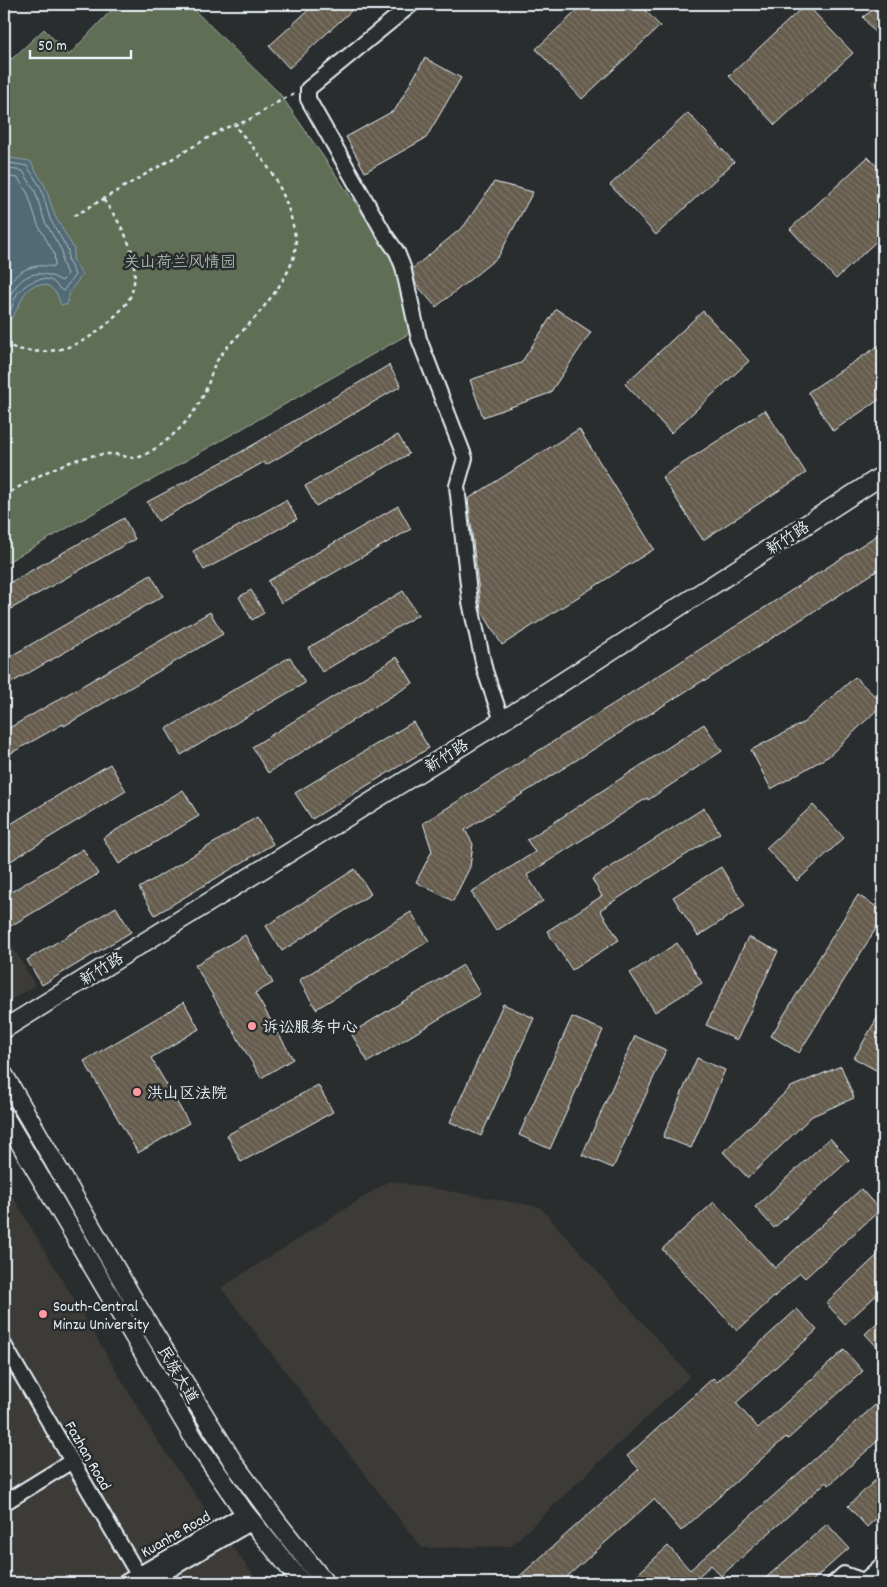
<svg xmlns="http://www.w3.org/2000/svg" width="887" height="1587" viewBox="0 0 887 1587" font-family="Dekko,'LXGW WenKai TC',sans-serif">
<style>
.built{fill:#3c3b37}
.park{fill:#606e56;stroke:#a4b0a7}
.water{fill:#516a76;stroke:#8da0aa}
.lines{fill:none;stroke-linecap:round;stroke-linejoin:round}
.shore{stroke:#acbbc4;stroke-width:1}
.building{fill:url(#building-back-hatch);stroke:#e8f1f8}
.minor-casing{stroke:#e8f1f8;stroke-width:18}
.major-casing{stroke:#e8f1f8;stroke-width:21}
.path{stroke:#e8f1f8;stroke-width:2.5;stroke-dasharray:4 4;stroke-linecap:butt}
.minor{stroke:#2a2d2e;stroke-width:14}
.major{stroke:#2a2d2e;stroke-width:18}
.poi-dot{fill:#ff9aa2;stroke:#2a2d2e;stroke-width:2}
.labels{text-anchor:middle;stroke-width:5;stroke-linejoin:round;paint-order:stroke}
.park-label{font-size:16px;fill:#abb6af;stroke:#2a2d2e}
.street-label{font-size:16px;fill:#e8f1f8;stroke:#2a2d2e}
.poi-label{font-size:16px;fill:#e8f1f8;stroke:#2a2d2e;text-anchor:start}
</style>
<defs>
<pattern id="building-back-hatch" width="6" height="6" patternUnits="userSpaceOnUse" patternTransform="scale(1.25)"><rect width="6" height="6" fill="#655c4d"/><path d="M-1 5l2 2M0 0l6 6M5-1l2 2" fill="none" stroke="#7b7467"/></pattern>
</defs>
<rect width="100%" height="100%" fill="#2a2d2e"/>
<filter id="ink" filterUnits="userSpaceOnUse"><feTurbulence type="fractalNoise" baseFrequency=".02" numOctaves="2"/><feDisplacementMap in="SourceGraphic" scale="10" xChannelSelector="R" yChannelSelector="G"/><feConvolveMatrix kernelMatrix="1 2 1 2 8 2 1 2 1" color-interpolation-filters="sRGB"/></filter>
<g filter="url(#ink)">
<!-- built -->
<path class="built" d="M883,72V104L870,82Z
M4,932L35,985L4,1004Z
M389,1181L540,1207L690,1376L511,1546L422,1548L221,1288Z
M4,1182L160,1445L247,1567L261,1583H4Z"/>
<!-- park -->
<path class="park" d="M117,4H188L280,94L391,255L412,332L4,564V52L12,59L44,29L69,55Z"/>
<!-- water -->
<path class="water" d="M4,157L30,161L45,186L55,216L74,249L73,259L82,275L70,291L67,305H61L57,294L49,286C17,277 24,316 4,323Z"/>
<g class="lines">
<!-- shore -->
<path class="shore" d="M4,162L27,166L41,188L50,219L68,250V260L75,275L63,291C59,289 56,283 52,281C39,275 25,284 17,294C12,303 13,311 4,317
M4,168L23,171L35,191L45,222L62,251V262L67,274L62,281C43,270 25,270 12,292C8,297 7,304 4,310
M4,176L18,178L28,194L38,225L54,253L55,264L53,267C33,262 13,272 4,291"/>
</g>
<!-- building -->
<path class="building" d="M315,4H347L352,10L289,68L269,46Z
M584,4H639L660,26L582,99L536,49Z
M806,4L853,53L775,125L729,76Z
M881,4H883V43L863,17Z
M425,58L461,78L426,138L365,172L346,137L395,110Z
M688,113L734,162L656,235L610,185Z
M868,157L883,173V235L836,279L790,229Z
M494,182L533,192L498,257L436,307L415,283L412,269L464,226Z
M556,309L591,332L550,393L483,417L470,380L521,363Z
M703,311L749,361L671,433L625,384Z
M883,343V397L833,431L808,392Z
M389,365L401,386L266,465L264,462L158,521L147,502L241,452Z
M765,410L806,473L703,540L662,477Z
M579,429L654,549L502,645L481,610L468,499Z
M398,435L409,454L316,506L305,486Z
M286,500L297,519L204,570L193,551Z
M398,506L411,529L281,603L268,581Z
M124,518L135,539L9,610L4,600V586Z
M879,534L883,540V567L705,681L704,680L465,830L473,844L470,867L453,901L416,882L432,851L423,823L674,666Z
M151,575L163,596L4,687V660Z
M251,590L264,613L252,620L239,597Z
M403,591L418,615L322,672L308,648Z
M210,612L223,634L64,726L63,724L4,757V731Z
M290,657L305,683L181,755L166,729Z
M397,657L413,683L268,773L252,747Z
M855,677L883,704L829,756L771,789L751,750L803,723Z
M413,722L429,748L312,819L295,793Z
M704,724L722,751L648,800L647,798L527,875L543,901L496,931L471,892L535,852L527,840Z
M110,764L126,791L4,865V828Z
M183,790L199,816L119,864L103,838Z
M813,805L844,838L797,881L766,848Z
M704,808L720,833L600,910L619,940L572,970L547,931L602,896L592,879Z
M257,817L273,844L155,915L139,888Z
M83,849L98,874L9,927L4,918V896Z
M721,867L745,906L698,936L673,897Z
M355,869L371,894L282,951L266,926Z
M858,895L883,911V917L799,1053L771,1036Z
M116,907L131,932L42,985L27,960Z
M411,912L429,941L316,1009L299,980Z
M245,935L273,983L255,993L293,1059L261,1078L195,965Z
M748,937L778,951L737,1040L706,1025Z
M677,943L702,983L655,1012L630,973Z
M463,965L480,994L368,1062L351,1033Z
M184,1002L199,1029L151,1058L189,1123L138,1153L84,1061Z
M503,1004L534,1018L481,1136L450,1122Z
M883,1008V1074L854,1058Z
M572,1017L603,1030L550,1149L519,1135Z
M635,1036L666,1050L613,1168L582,1155Z
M697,1058L725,1070L691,1148L663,1137Z
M841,1066L854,1098L812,1116L748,1178L723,1152L791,1087Z
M318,1085L333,1112L241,1162L227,1135Z
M830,1138L849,1160L774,1228L755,1207Z
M861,1189L880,1210L805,1278L800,1273L737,1331L662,1249L714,1202L775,1268Z
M883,1250V1289L845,1324L826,1303Z
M797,1309L817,1330L736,1403L758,1428L844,1350L863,1371L788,1439L786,1437L681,1531L654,1499L560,1583H512L639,1469L627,1456L713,1378L717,1382Z
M883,1317V1353L865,1334Z
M883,1398V1436L829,1485L826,1482L721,1576L711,1565L691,1583H628L668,1546L690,1570Z
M883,1473V1512L867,1527L848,1506Z
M827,1524L849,1548L810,1583H760Z"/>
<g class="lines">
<!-- minor casing -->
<g class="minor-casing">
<path id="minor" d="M412,4L308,89V99L385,235L397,252L403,267L419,339L465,458L457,486L470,602L485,671L502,721
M4,1345L143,1583
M4,1503L72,1461
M124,1583L245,1513
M147,1583L252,1522
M834,1583L844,1574L864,1581L883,1564"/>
</g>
<!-- major casing -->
<g class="major-casing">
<path id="major" d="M4,1029L502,721L883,475
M4,1075L136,1304L235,1465L277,1522L325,1583
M4,1116L196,1442L245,1513L302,1583"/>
</g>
<!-- path -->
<path class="path" d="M74,216L225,128L247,121L283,99L295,94
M4,344C43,361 85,348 114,317C121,310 129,302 132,292C142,258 122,224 102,198
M4,496C33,478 73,455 108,454C119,453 131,461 142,456C169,443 195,417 206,389C210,381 211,372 215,364C226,345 245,330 259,313C273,295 291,273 295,251C297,241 294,230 292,221C281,179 262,157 234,125"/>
<!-- minor -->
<use href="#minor" class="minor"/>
<!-- major -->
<use href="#major" class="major"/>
</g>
</g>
<!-- markers -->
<g class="poi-dot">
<circle cx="252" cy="1026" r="5"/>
<circle cx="137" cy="1092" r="5"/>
<circle cx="43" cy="1314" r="5"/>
</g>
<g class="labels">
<!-- park labels -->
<g class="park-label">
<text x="180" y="267">关山荷兰风情园</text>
</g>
<!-- street labels -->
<g class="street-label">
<text transform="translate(787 537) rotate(-33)" y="6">新竹路</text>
<text transform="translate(446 755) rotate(-32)" y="6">新竹路</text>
<text transform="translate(101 968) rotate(-32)" y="6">新竹路</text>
<text transform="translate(179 1374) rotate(59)" y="6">民族大道</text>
<text transform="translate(89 1455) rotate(60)" y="6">Fazhan Road</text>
<text transform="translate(175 1533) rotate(-30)" y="6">Kuanhe Road</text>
</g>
<!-- poi labels -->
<g class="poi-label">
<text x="262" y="1032">诉讼服务中心</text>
<text x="147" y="1098">洪山区法院</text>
<text x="53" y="1311">South-Central<tspan x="53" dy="18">Minzu University</tspan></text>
</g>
</g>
<!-- margin -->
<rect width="887" height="1587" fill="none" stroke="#2a2d2e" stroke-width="20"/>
<rect x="10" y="10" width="867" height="1567" fill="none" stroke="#e8f1f8" stroke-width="2" filter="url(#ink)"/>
<!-- scale -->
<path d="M30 50v8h101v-8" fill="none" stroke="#e8f1f8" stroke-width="2.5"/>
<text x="38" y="50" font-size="15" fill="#e8f1f8" stroke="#2a2d2e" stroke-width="4" paint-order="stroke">50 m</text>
</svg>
